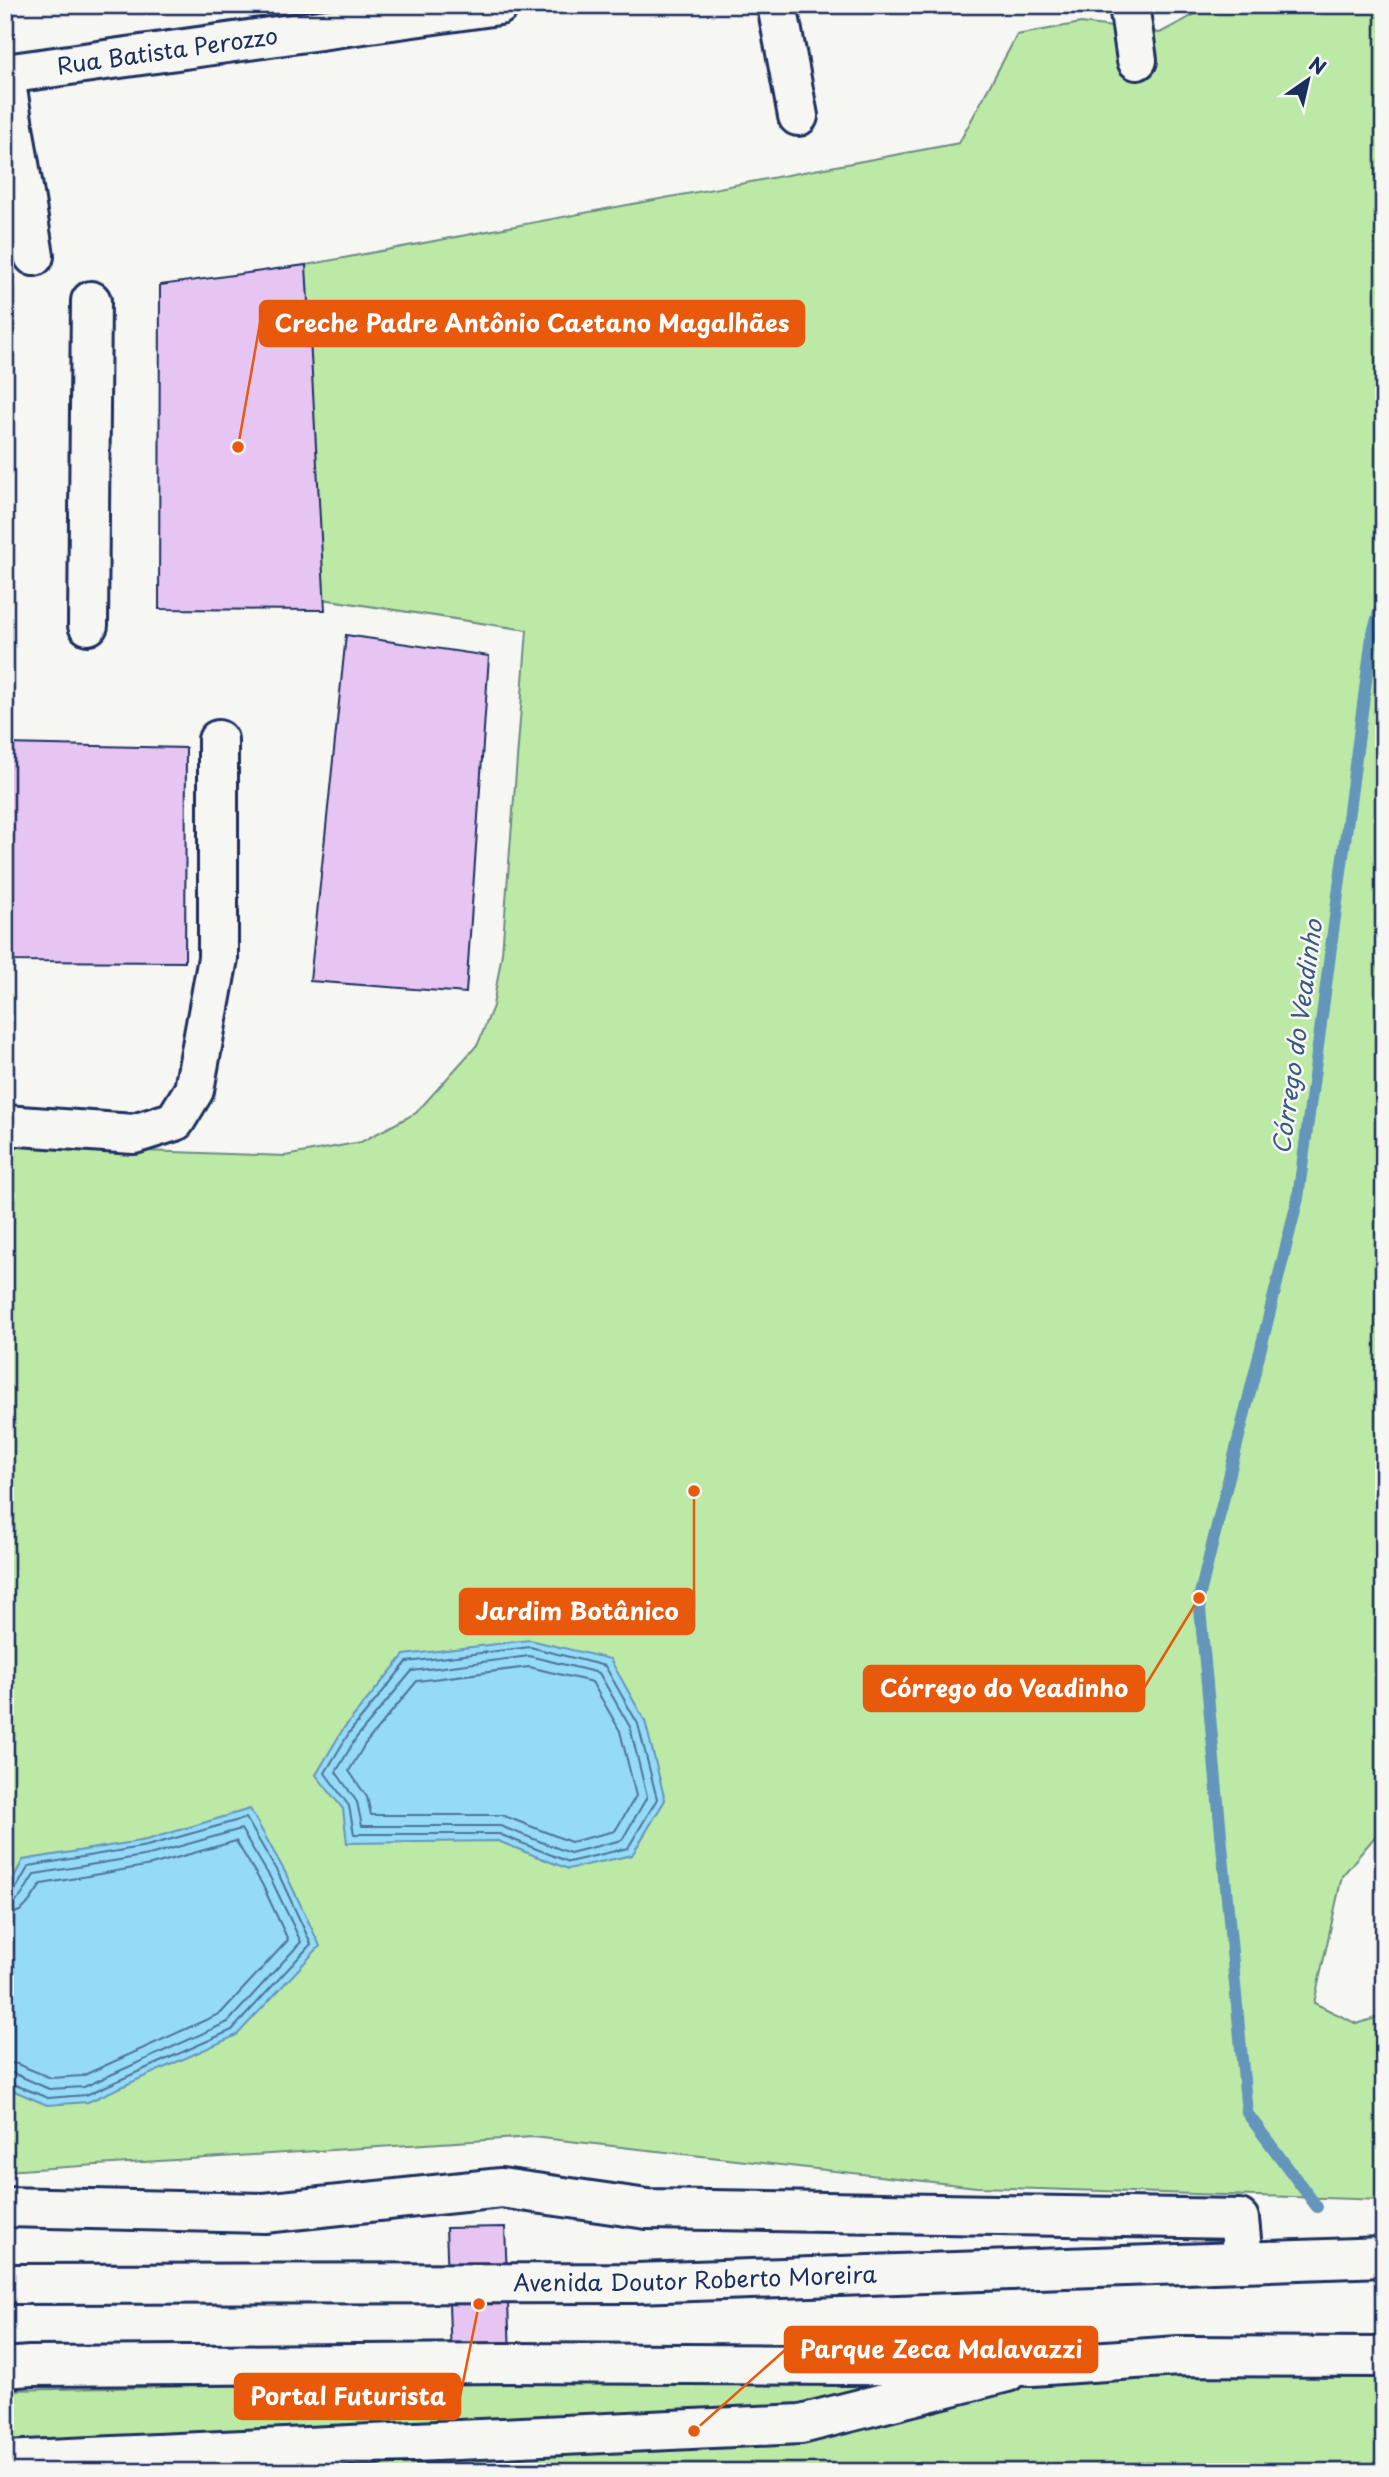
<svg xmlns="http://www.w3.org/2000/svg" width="1389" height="2477" viewBox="0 0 1389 2477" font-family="'Playpen Sans',sans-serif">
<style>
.green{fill:#bde9a6;stroke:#6c8c82;stroke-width:2}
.water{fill:#95dbf7;stroke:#6496ba;stroke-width:2}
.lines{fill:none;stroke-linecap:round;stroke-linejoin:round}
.shore{stroke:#4c749b;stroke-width:2}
.stream{stroke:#6496ba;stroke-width:12}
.building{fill:#e6c5f2;stroke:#1b2f5e;stroke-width:2}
.minor-casing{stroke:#1b2f5e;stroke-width:44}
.major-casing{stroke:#1b2f5e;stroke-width:44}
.path{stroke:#1b2f5e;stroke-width:4.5;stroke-dasharray:7 5;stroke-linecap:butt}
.minor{stroke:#f6f6f2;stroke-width:38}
.major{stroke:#f6f6f2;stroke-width:38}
.labels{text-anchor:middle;stroke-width:5;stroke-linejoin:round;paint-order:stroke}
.street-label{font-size:23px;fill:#1b2f5e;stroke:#f6f6f2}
.water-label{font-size:24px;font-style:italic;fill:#3a5a84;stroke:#f6f6f2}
.leader{fill:none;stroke:#e8590c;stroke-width:2.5}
.callout-dot{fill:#e8590c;stroke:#f6f6f2;stroke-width:2.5}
.callout{fill:#e8590c;stroke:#e8590c;stroke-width:2.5}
.callout-label{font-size:24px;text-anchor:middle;font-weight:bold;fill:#fff}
</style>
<rect width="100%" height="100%" fill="#f6f6f2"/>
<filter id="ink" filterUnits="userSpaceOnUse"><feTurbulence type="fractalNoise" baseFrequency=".0143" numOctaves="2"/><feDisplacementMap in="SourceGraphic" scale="14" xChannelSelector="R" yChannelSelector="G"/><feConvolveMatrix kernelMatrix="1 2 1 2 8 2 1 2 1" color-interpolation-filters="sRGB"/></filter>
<g filter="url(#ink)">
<!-- green -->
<path class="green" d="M1212,5H1384V1826L1342,1876L1314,2003L1357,2024L1384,2015V2200L977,2187L533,2137L5,2171V1146L285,1156L361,1142L416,1113L478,1044L493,1006L502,953L527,630L257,589L215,282L959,143L1017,35L1081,23L1160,33Z
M1384,2356V2472H5V2390L1151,2368Z"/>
<!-- water -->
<path class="water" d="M530,1640L610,1659L645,1721L665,1800L632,1855L568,1869L498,1841L347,1843L343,1809L316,1775L343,1729L404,1655Z
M250,1809L285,1872L320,1946L237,2035L88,2102L47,2105L5,2087V1894L23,1860L146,1840Z"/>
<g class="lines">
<!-- shore -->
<path class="shore" d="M530,1647L605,1666L638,1724L657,1799L628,1848L569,1862L499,1834H354L349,1806L325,1773L349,1733L407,1662Z
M529,1656L599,1673L630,1727L647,1797L622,1840L570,1853L500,1826H362L357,1802L336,1772L356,1738L412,1671Z
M529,1667L592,1682L620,1731L636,1796L615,1831L571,1842L502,1815H371L367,1797L349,1771L365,1744L417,1681Z
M5,1896L14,1892L29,1866L147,1846L246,1818L279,1875L311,1944L232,2030L86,2095L48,2098L5,2081
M5,1905C23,1903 25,1886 35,1874L149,1855L241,1829L271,1879L301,1942L228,2022L84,2087L49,2089L13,2073L5,2072
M5,1915C27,1914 30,1898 42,1884L151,1865L236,1841L262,1884L288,1940L221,2013L82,2076L51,2078L17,2064L5,2062"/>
<!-- stream -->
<path class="stream" d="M1317,2207L1247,2113L1199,1598L1298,1198L1372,636L1384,595"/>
</g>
<!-- building -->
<path class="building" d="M306,265L325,610L159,609L160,285Z
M346,635L489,656L466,993L310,981Z
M5,744L186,748L185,962L5,961Z
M505,2227L511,2380L452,2381L446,2228Z"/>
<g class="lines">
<!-- minor casing -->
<g class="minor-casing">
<g id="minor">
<path d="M777,5L798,116"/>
<path d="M1129,5L1137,60"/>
<path id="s1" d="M5,74L499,5"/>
<path d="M5,77L34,256"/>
<path d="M88,625L91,301"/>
<path d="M5,1125L134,1134L175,1121L194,1090L218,958V740"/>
<path d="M5,2207L264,2213L501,2188L647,2209L1239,2219L1243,2260"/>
<path d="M5,2461L801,2424L1007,2372"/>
</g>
</g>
<!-- major casing -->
<g class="major-casing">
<g id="major">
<path id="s2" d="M5,2284L636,2283L1384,2257"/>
<path d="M5,2368L30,2366L509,2363L1032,2366L1179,2356L1384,2357"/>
</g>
</g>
<!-- path -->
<path class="path" d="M1298,2472L1306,2469L1310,2472"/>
<!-- minor -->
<use href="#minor" class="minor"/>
<!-- major -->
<use href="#major" class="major"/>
</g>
</g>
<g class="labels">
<!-- street labels -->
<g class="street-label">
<text dy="8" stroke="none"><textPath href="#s1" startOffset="164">Rua Batista Perozzo</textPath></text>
<text dy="8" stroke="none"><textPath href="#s2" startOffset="690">Avenida Doutor Roberto Moreira</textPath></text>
</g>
<!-- water labels -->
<g class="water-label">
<text transform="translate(1298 1037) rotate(-82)" y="8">Córrego do Veadinho</text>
</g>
</g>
<!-- callouts -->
<path class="leader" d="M238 447L260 323M694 1491L694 1611M1199 1598L1144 1688M694 2431L785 2350M479 2304L460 2397"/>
<g class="callout-dot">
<circle cx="238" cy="447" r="7"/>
<circle cx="694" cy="1491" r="7"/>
<circle cx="1199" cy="1598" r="7"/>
<circle cx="694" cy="2431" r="7"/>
<circle cx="479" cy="2304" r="7"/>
</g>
<g class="callout">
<rect x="260" y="301" width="544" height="45" rx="7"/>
<rect x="460" y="1589" width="234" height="45" rx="7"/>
<rect x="864" y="1666" width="280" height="45" rx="7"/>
<rect x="785" y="2327" width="312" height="45" rx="7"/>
<rect x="235" y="2374" width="225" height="45" rx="7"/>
</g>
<g class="callout-label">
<text x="532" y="332">Creche Padre Antônio Caetano Magalhães</text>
<text x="577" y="1620">Jardim Botânico</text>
<text x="1004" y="1697">Córrego do Veadinho</text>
<text x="941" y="2358">Parque Zeca Malavazzi</text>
<text x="348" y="2405">Portal Futurista</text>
</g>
<!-- margin -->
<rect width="1389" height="2477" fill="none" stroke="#f6f6f2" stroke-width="28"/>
<rect x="14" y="14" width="1361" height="2449" fill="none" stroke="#1b2f5e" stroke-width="2.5" filter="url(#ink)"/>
<!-- north arrow -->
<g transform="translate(1308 80) rotate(34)" stroke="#f6f6f2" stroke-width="5" paint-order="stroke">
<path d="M0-5L12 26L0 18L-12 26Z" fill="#1b2f5e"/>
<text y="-10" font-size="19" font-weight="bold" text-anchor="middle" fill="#1b2f5e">N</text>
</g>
</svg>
